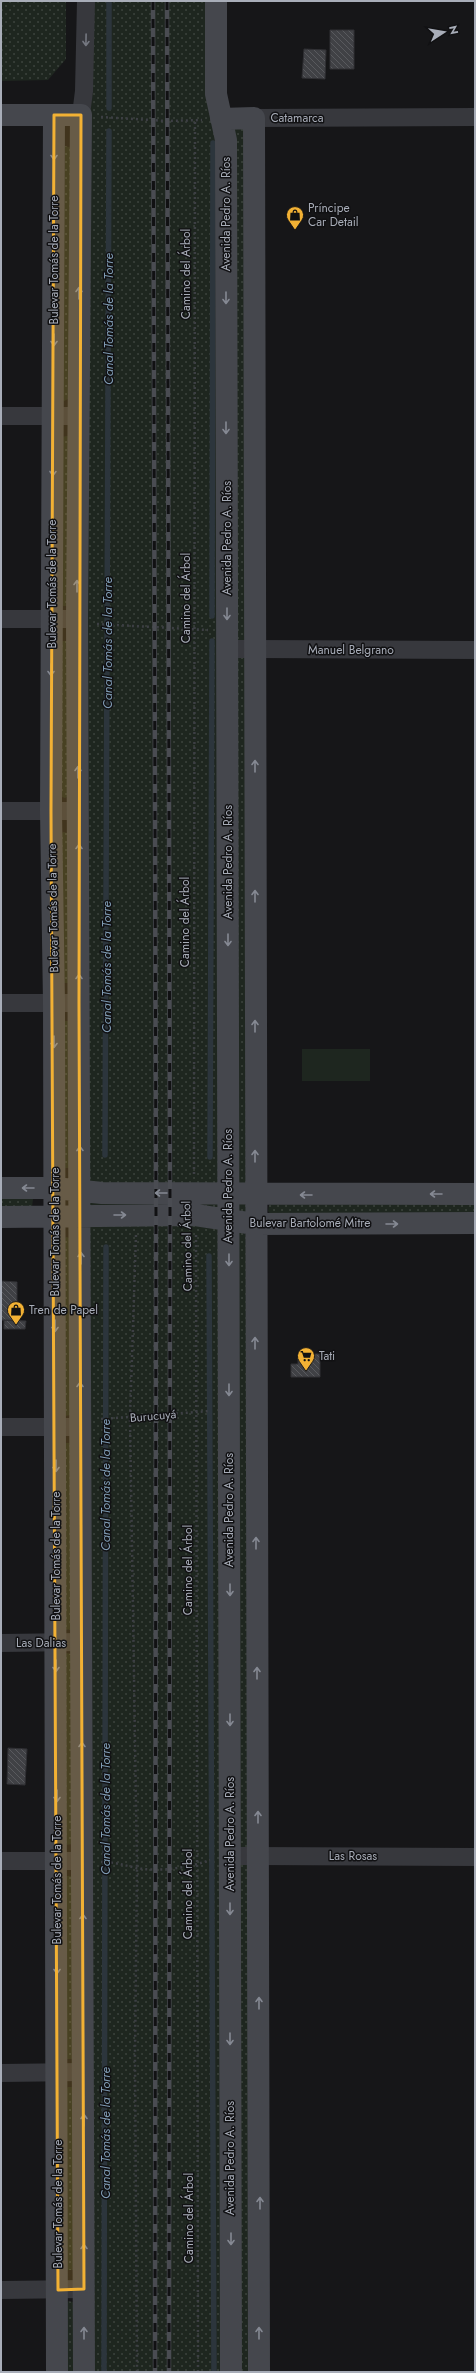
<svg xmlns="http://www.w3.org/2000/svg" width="476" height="2373" viewBox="0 0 476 2373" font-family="Jost,sans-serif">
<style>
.grass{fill:url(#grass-dots)}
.pitch{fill:#1e261f}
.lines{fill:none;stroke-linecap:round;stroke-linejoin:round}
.stream{stroke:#2c353c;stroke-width:5.5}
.building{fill:url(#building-back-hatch);stroke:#303034}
.path{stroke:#3d3f44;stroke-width:2.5;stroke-dasharray:2 3;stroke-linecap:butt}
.street{stroke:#37383d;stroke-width:18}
.secondary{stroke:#45474d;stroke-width:22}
.rail-casing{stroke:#4a4c52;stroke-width:4.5}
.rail{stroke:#111113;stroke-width:3;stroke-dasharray:9;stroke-linecap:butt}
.oneway{stroke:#757881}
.oneway2{stroke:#858993}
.marked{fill:#f2b134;fill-opacity:0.2;stroke:#f2b134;stroke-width:3;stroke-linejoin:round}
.labels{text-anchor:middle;stroke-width:3;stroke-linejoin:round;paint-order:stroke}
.street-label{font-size:12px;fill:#a8adb8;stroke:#111113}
.poi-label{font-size:12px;fill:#a8adb8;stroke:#111113;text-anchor:start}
.water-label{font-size:13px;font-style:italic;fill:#7f9bb3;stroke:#111113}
</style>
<defs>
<pattern id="grass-dots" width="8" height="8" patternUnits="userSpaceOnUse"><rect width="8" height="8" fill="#1e261f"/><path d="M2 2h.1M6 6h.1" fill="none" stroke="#3c433d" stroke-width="1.8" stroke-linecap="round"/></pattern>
<pattern id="building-back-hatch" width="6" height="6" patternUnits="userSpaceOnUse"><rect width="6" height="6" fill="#404145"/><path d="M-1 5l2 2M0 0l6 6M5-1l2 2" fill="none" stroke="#595a5e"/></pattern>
</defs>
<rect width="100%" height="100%" fill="#161618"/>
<!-- grass -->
<path class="grass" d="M1,1H66V59L48,80L1,81Z
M86,1H216L221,119L254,118L259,2372H84Z
M65,146L72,148V397L64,401L61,398Z
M67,436L71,438L67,606H63L61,437Z
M63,641H68L69,796L65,798L60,796V643Z
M63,832L68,833L70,983H64L59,836Z
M62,1021H69L71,1168H64Z
M1,1195L33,1199L32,1207L1,1209Z
M273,1202H475V1218L272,1216L268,1211L269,1205Z
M66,1237L71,1238V1415L65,1416L62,1241Z
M66,1443H72V1629L65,1630L63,1446Z
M66,1653L71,1654L72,1844L66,1845Z
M66,1876H72V2059H66Z
M68,2087H73V2270H67L63,2090Z
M68,2301L73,2302L77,2372H64V2305Z"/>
<!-- pitch -->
<path class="pitch" d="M302,1049H370V1081H302Z"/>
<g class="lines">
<!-- stream -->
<path class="stream" d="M109,108V1
M212,616L213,143
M105,1155L109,131
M210,1157L212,641
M209,1256L214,2372
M104,2372L106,1247"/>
</g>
<!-- building -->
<path class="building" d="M330,30H354V69H330Z
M304,49L326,50L325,79L302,78Z
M1,1281L17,1282V1321L1,1320Z
M4,1320L26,1321L25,1329H4Z
M298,1354H320V1377H291V1364H298Z
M8,1748L27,1749L25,1785L7,1784Z"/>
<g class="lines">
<!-- path -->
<path class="path" d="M101,117L167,121L202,120
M97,624L208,630
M194,1174L195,120
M136,1235L130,1418L137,1868L135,2056L137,2372
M196,1235L198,2372
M101,1419L210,1411
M101,1862C114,1862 124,1865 136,1868C160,1872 188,1868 210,1860"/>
<!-- street -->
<path class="street" d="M81,115L84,91L86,1
M254,118L475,117
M1,416H78
M1,619H77
M227,649L475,650
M1,811H79
M1,1003H79
M1,1427H80
M1,1643L81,1642
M230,1856L475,1857
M1,1861H82
M1,2073L83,2072
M1,2290L84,2289"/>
<!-- secondary -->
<path class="secondary" d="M216,1V94L226,140L231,2372
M1,115H81L77,619L84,2372
M54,115L51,811L54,1003L57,2372
M221,119L254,118L259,2372
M1,1188H55L102,1193L475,1194
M1,1217L195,1215L255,1224L475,1223"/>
<!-- rail casing -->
<g class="rail-casing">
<path id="rail" d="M153,1L156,1215L155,2372
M167,1L170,1206L169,2372"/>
</g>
<!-- rail -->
<use href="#rail" class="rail"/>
</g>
<!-- one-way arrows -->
<defs><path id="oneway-shaft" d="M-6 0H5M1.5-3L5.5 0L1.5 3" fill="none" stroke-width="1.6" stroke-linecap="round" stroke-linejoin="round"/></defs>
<use class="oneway" href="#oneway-shaft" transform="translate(86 40) rotate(91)"/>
<g class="oneway2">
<use href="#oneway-shaft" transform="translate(54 154) rotate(90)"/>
<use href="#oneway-shaft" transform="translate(79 293) rotate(-90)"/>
<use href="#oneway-shaft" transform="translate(226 298) rotate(90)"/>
<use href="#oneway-shaft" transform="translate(54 340) rotate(90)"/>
<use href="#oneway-shaft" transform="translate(226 428) rotate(90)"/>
<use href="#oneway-shaft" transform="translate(53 470) rotate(91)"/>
<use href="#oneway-shaft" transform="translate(77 586) rotate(-90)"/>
<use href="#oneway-shaft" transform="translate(227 614) rotate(90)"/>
<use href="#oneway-shaft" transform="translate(51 670) rotate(90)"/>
<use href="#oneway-shaft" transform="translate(255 766) rotate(-90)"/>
<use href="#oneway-shaft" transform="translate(78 772) rotate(-90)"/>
<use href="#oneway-shaft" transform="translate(79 850) rotate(-90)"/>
<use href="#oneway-shaft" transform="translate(255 896) rotate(-90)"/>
<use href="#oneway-shaft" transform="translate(228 940) rotate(90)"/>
<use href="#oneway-shaft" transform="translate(79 980) rotate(-90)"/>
<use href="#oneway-shaft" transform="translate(255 1026) rotate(-90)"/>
<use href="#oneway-shaft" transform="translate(54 1042) rotate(90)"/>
<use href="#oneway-shaft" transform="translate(80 1152) rotate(-91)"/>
<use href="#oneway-shaft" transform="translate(255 1156) rotate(-90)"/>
<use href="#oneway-shaft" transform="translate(28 1188) rotate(-180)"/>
<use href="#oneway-shaft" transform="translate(161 1193) rotate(-180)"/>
<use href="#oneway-shaft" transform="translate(436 1194) rotate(180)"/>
<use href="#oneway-shaft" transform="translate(306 1195) rotate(180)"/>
<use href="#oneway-shaft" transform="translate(120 1215)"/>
<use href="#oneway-shaft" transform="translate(392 1224)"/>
<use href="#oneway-shaft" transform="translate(81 1258) rotate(-90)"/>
<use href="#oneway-shaft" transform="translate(229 1260) rotate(90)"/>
<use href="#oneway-shaft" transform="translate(55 1326) rotate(90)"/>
<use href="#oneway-shaft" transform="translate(255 1343) rotate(-90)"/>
<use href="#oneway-shaft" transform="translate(80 1388) rotate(-90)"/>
<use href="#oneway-shaft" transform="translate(229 1390) rotate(90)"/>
<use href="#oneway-shaft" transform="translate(56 1466) rotate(90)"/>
<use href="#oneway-shaft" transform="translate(256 1543) rotate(-90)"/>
<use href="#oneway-shaft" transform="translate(230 1590) rotate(90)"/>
<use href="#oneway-shaft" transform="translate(56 1666) rotate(90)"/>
<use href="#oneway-shaft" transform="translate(257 1673) rotate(-90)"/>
<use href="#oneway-shaft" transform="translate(230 1720) rotate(90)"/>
<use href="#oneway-shaft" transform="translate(82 1748) rotate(-90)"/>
<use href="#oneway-shaft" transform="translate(57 1796) rotate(90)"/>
<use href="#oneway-shaft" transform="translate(258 1817) rotate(-90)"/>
<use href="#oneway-shaft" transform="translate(230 1909) rotate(90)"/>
<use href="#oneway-shaft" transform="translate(83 1920) rotate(-90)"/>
<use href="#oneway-shaft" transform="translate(57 1968) rotate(90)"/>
<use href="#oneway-shaft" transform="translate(259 2003) rotate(-90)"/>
<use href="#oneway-shaft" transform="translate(230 2039) rotate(90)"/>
<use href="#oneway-shaft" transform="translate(84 2120) rotate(-90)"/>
<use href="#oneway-shaft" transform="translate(260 2203) rotate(-90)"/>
<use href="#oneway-shaft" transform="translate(231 2239) rotate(90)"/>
<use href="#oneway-shaft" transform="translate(84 2250) rotate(-90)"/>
<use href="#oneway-shaft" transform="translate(84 2333) rotate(-90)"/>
<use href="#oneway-shaft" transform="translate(259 2333) rotate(-90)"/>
</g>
<!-- marked area -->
<path class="marked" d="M54,115H81L79,1003L84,2289L58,2290L51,811Z"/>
<!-- icons -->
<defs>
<g id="shop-pin" transform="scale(0.9)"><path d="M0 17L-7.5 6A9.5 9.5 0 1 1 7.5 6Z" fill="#f2b134" stroke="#111113"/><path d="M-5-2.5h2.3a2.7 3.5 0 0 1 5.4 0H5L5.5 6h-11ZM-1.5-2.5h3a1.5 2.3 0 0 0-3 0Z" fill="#111"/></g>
<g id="supermarket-pin" transform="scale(0.9)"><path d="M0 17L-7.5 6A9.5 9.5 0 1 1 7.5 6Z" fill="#f2b134" stroke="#111113"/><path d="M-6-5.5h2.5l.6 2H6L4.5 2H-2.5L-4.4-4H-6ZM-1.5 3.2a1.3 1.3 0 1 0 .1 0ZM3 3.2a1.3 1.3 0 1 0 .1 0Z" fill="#111"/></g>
</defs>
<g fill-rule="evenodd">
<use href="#shop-pin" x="295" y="215"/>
<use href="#shop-pin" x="16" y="1310"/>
<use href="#supermarket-pin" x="306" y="1356"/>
</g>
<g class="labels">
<!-- street labels -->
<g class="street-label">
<text x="297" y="122">Catamarca</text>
<text transform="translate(226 214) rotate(-90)" y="4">Avenida Pedro A. Ríos</text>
<text transform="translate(54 260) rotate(-90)" y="4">Bulevar Tomás de la Torre</text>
<text transform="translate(186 274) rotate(-90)" y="4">Camino del Árbol</text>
<text transform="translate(227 538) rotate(-90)" y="4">Avenida Pedro A. Ríos</text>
<text transform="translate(52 584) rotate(-90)" y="4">Bulevar Tomás de la Torre</text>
<text transform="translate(186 598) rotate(-90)" y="4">Camino del Árbol</text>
<text x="351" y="654">Manuel Belgrano</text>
<text transform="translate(228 862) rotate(-90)" y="4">Avenida Pedro A. Ríos</text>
<text transform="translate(53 908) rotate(-91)" y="4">Bulevar Tomás de la Torre</text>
<text transform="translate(185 922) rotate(-90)" y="4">Camino del Árbol</text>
<text transform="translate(228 1186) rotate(-90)" y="4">Avenida Pedro A. Ríos</text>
<text x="310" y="1227">Bulevar Bartolomé Mitre</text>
<text transform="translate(55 1232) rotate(-90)" y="4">Bulevar Tomás de la Torre</text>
<text transform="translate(187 1246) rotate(-91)" y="4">Camino del Árbol</text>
<text transform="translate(153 1416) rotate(-5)" y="4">Burucuyá</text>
<text transform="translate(229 1510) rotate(-90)" y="4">Avenida Pedro A. Ríos</text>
<text transform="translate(56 1556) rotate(-90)" y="4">Bulevar Tomás de la Torre</text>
<text transform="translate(188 1570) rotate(-90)" y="4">Camino del Árbol</text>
<text x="41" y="1647">Las Dalias</text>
<text transform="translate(230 1834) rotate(-90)" y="4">Avenida Pedro A. Ríos</text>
<text x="353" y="1860">Las Rosas</text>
<text transform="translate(57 1880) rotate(-90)" y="4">Bulevar Tomás de la Torre</text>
<text transform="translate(188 1894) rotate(-90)" y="4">Camino del Árbol</text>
<text transform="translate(230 2158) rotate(-90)" y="4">Avenida Pedro A. Ríos</text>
<text transform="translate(58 2204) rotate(-90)" y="4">Bulevar Tomás de la Torre</text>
<text transform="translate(189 2218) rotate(-90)" y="4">Camino del Árbol</text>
</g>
<!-- poi labels -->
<g class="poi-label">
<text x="308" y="212">Príncipe<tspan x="308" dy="14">Car Detail</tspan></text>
<text x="29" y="1314">Tren de Papel</text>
<text x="319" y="1360">Tati</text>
</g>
<!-- water labels -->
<g class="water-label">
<text transform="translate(108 319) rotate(-90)" y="5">Canal Tomás de la Torre</text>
<text transform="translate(107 643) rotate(-90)" y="5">Canal Tomás de la Torre</text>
<text transform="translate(106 967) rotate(-90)" y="5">Canal Tomás de la Torre</text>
<text transform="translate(105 1485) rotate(-90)" y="5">Canal Tomás de la Torre</text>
<text transform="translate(105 1809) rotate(-90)" y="5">Canal Tomás de la Torre</text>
<text transform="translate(105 2133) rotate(-90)" y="5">Canal Tomás de la Torre</text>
</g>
</g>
<!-- border -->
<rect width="476" height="2373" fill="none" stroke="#a8adb8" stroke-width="4"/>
<!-- north arrow -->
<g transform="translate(444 32) rotate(78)" stroke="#111113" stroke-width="3" paint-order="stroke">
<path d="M0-3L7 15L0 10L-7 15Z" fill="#a8adb8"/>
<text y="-6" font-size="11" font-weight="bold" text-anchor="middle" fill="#a8adb8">N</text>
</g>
</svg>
